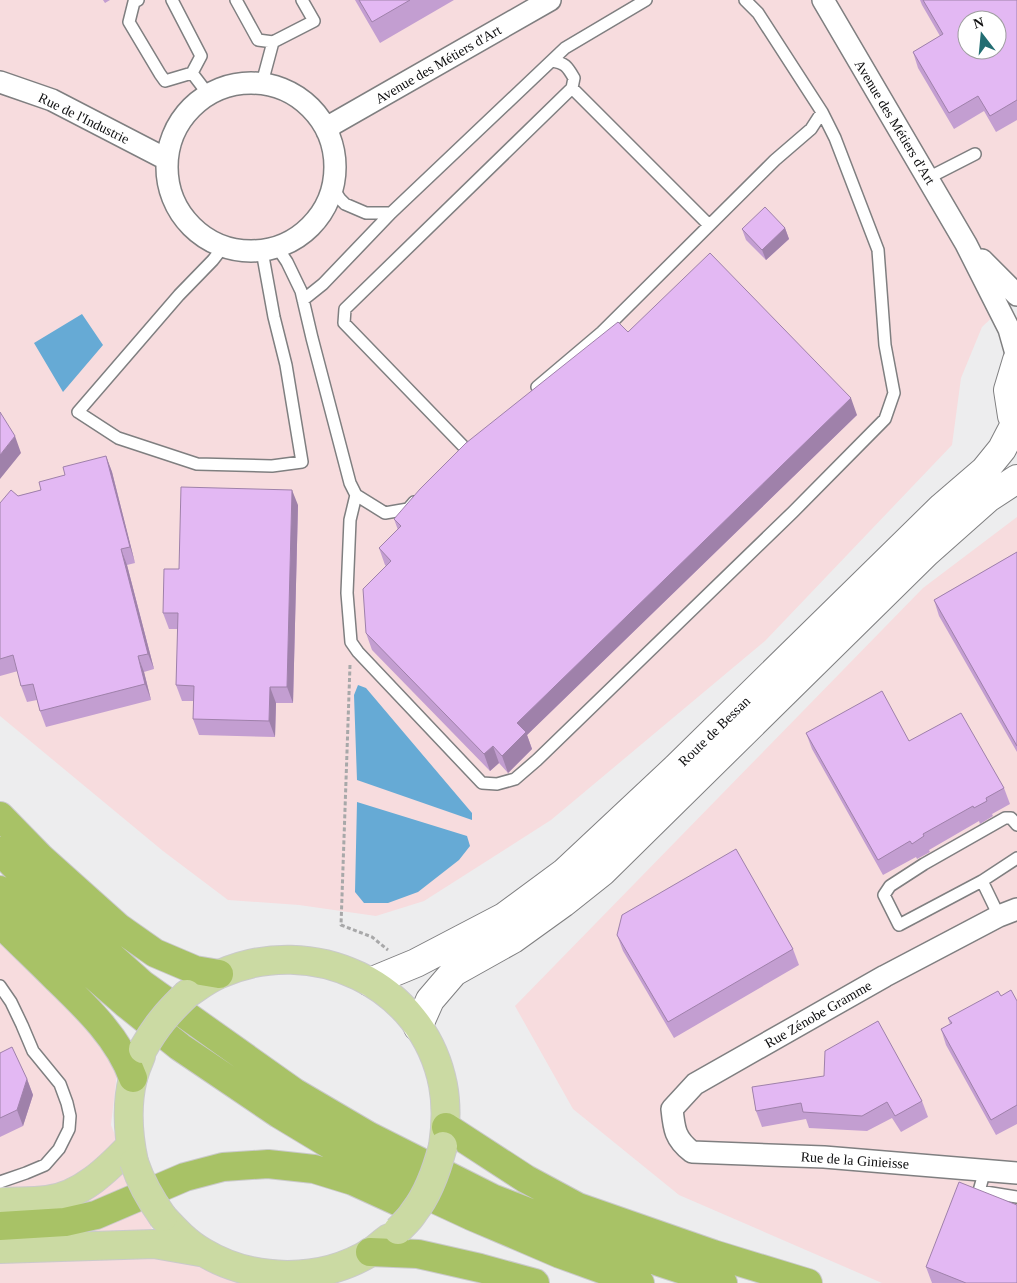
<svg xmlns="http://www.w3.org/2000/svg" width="1017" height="1283" viewBox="0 0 1017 1283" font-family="'Times New Roman',serif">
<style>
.commercial{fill:#f7dcde;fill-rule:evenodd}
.water{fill:#66aad5}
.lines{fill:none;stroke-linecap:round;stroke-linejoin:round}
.lane-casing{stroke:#7f7f80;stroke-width:14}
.street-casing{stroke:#7f7f80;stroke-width:24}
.secondary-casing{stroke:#7f7f80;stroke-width:30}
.primary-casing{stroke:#cacaca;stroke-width:30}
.highway-casing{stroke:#cacaca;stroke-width:30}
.path{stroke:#a8a8a9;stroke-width:3;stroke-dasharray:4 2.5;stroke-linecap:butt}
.lane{stroke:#fff;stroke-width:11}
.street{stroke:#fff;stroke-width:21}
.secondary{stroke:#fff;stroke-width:28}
.primary{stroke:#cbdaa3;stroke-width:28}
.highway{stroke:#a8c266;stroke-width:28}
.primary-bridge-casing{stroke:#cacaca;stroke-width:30;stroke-linecap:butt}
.primary-bridge{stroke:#cbdaa3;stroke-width:28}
.wall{fill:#c39ed1}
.shaded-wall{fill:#9f81aa}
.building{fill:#e3b8f3;stroke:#9f81aa;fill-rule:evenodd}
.labels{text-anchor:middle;stroke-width:5;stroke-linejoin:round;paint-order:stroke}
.street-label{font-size:14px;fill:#0d0d0e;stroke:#fff}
</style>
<rect width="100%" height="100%" fill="#ededee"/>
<!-- commercial -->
<path class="commercial" d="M0,0H1017V294L982,327L961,378L952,445L765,641L551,820L424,901L376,916L299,905L228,900L163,851L0,716ZM967,20H997V50H967Z
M1017,517V1283H882L679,1195L573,1109L515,1006L923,588Z
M0,938L75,1009L117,1073L111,1125L154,1234L238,1283H0Z"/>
<!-- water -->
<path class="water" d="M82,314L103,345L63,392L34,343Z
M358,685L366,688L472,813V820L357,780L354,695Z
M357,802L467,836L470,846L459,860L418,892L388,903H364L355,892Z"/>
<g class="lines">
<!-- lane casing -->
<g class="lane-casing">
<path id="lane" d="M138,0L134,2L129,22L160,74L165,81L192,73L201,56L172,0
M236,0L258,40L273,42L314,21L302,0
M192,73L208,94
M262,83L273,42
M572,88L709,225
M928,178L975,154
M333,188L340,199L345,204L366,213H391L565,48L646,0
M223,247L213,260L179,295L78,412L118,438L197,464L272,466L302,462L286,365L274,317L262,251
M277,247L287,262L301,291L312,338L350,483L356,495L385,513L408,509L414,502
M303,300L323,284L391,213
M537,387L602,332L775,160L811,129L822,112L758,13L745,0
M465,448L344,323L345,309L572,88L574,78C567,66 565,63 552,61
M356,495L350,520L347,593L351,642L358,652L482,783L497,784L515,779L537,760L793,512L885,419L894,393L885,345L878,250L835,138L822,112
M1017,825L1011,818H1005L924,864L890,886L884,895L899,925L982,881L1017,858
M982,881L999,916
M0,986L11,1002L22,1025L33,1051L60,1084L67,1103L70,1116L69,1129L59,1149L45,1165L26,1173L0,1182
M985,1170L979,1191L1017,1197"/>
</g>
<!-- street casing -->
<g class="street-casing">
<path id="street" d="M823,0L966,244L1009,329L1017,357
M0,82L52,100L166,159
M167 167a84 84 0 1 1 168 0a84 84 0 1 1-168 0Z
M327,131L333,124L550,0
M982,260L1017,295
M1017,909L999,916L885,976L695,1084L672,1109C674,1129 675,1139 692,1152L824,1157L1017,1173"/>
</g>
<!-- secondary casing -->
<g class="secondary-casing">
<path id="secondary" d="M1017,360L1008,390L1012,416L1017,427
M370,982L416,963L504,917L565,872L676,768L942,507L985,470L1002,449L1015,424
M418,1027L430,1000L454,972L513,939L563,903L602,872L926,553L988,498L1017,479"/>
</g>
<!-- primary casing -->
<g class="primary-casing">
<path id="primary" d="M187,994C198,987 208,979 220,974C312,933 423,983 443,1085C447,1106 446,1126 443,1146
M134,1162C128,1134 126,1106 133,1078C135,1071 138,1063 141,1056
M0,1202C15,1201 31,1202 47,1200C81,1196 108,1169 130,1146
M163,1217C175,1230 187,1243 203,1252C253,1282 321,1283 371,1252C377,1248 383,1242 389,1238
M0,1249L154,1244L200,1252"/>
</g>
<!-- highway casing -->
<g class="highway-casing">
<path id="highway" d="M0,816L41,858L118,927L155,953L195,970L219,974
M0,851L45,897L142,984L294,1092L369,1136L492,1198L659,1262L723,1283
M0,890L26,917L125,1003L180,1047L279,1114L357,1161L400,1183L471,1216L560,1254L640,1283
M0,923C18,941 37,959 55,977C85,1006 119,1038 133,1078
M446,1127L526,1179L578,1207L713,1254L808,1283
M0,1226L65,1222L96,1215L185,1177L223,1167L268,1164L314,1169L353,1181L399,1202
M370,1252L418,1254L480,1268L535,1283"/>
</g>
<!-- path -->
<path class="path" d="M350,665L341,925L372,937L388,950"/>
<!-- lane -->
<use href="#lane" class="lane"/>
<!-- street -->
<use href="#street" class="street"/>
<!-- secondary -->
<use href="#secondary" class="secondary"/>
<!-- primary -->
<use href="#primary" class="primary"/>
<!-- highway -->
<use href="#highway" class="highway"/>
<!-- primary-bridge casing -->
<g class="primary-bridge-casing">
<path id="primary-bridge" d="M143,1049C156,1026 168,1012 187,994
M134,1162C141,1183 150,1199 163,1217
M398,1230C404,1224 410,1219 414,1212C429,1193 437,1169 443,1146"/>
</g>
<!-- primary-bridge -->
<use href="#primary-bridge" class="primary-bridge"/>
</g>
<!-- wall -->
<path class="wall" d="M103,0H110L105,3Z
M355,0H454L380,43Z
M920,0H1017V120L996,132L984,111L954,129L918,68L913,52L940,36L922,5Z
M785,228L789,239L766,260L746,240L742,229Z
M628,332L857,415L527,735L532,749L508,773L499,763L490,771L372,650L366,633L386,566L385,565L379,548L398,530L394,519Z
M106,456L112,472L135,563L127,565L154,669L144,672L151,700L46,727L40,711L37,700L27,702L21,686L18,671L0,676V503L18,496L41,490L65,475Z
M298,505L293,703H276L275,737L199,735L193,719V701H182L176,685L178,629H169L163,613L179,569Z
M1017,552V752L939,616L934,600Z
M806,733L909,741L1004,788L1010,804L992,814L993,816L980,824L979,821L929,850L930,852L917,859L916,857L883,875L812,749Z
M617,935L793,949L799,965L674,1038L623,951Z
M1001,996L1017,1001V1124L996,1135L946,1045L941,1029L950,1024L948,1018Z
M0,1053L27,1079L33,1095L23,1126L0,1137Z
M752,1087L922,1101L928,1117L901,1132L892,1118L867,1131L809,1128L806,1119L762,1127L756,1111Z
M926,1267L1017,1283H932Z"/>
<!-- shaded-wall -->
<path class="shaded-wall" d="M785,228L789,239L766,260L762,250Z
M851,398L857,415L527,735L532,749L508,773L502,756L517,723Z
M15,436L21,453L0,479V455Z
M106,456L112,472L135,563L130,547Z
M292,490L298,505L293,703L287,687Z
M121,549L127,565L154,669L148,654Z
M138,656L144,672L151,700L145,684Z
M270,687L276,703L275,737L269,721Z
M493,746L499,763L490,771L484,754Z
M27,1079L33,1095L23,1126L17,1110Z"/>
<!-- building -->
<path class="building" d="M359,0H410L372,22Z
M923,0H1017V100L990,116L978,96L949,113L913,52L943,34ZM967,20H997V50H967Z
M765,207L785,228L762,250L742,229Z
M710,253L851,398L517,723L526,732L502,756L493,746L484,754L366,633L363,589L391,561L379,548L401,526L394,519L420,489L466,443L618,322L628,332Z
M0,412L15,436L0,455Z
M106,456L130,547L121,549L148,654L138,656L145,684L40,711L33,684L21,686L13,655L0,659V503L11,490L18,496L41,490L39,482L65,475L63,467Z
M181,487L292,490L287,687H270L269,721L193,719L194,686L176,685L178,613H163L164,569H179Z
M1017,552V746L934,600Z
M882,691L909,741L961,713L1004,788L986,798L987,801L974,808L973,806L923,834L924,836L912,844L910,841L878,860L806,733Z
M736,849L793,949L668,1022L617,935L622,915Z
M1011,990L1017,1001V1105L991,1120L941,1029L952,1023L948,1018L998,991L1001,996Z
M878,1021L922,1101L895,1116L887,1102L862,1116L803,1112L801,1103L756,1111L752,1087L824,1076L825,1051Z
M12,1047L27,1079L17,1110L0,1118V1053Z
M959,1182L1017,1205V1283H966L926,1267Z"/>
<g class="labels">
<!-- street labels -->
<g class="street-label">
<text transform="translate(438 64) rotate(-30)" y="5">Avenue des Métiers d'Art</text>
<text transform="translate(84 118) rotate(26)" y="5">Rue de l'Industrie</text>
<text transform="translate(895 122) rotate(59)" y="5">Avenue des Métiers d'Art</text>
<text transform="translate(714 731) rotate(-44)" y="5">Route de Bessan</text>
<text transform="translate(818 1014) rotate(-30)" y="5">Rue Zénobe Gramme</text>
<text transform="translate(855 1160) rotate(4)" y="5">Rue de la Ginieisse</text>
</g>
</g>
<!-- north arrow -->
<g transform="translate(982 35) rotate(344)"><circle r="24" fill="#ffffff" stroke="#9e9e9f"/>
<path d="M0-4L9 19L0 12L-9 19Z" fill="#226d72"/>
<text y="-8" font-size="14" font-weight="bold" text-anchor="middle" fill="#0d0d0e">N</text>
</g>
</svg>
